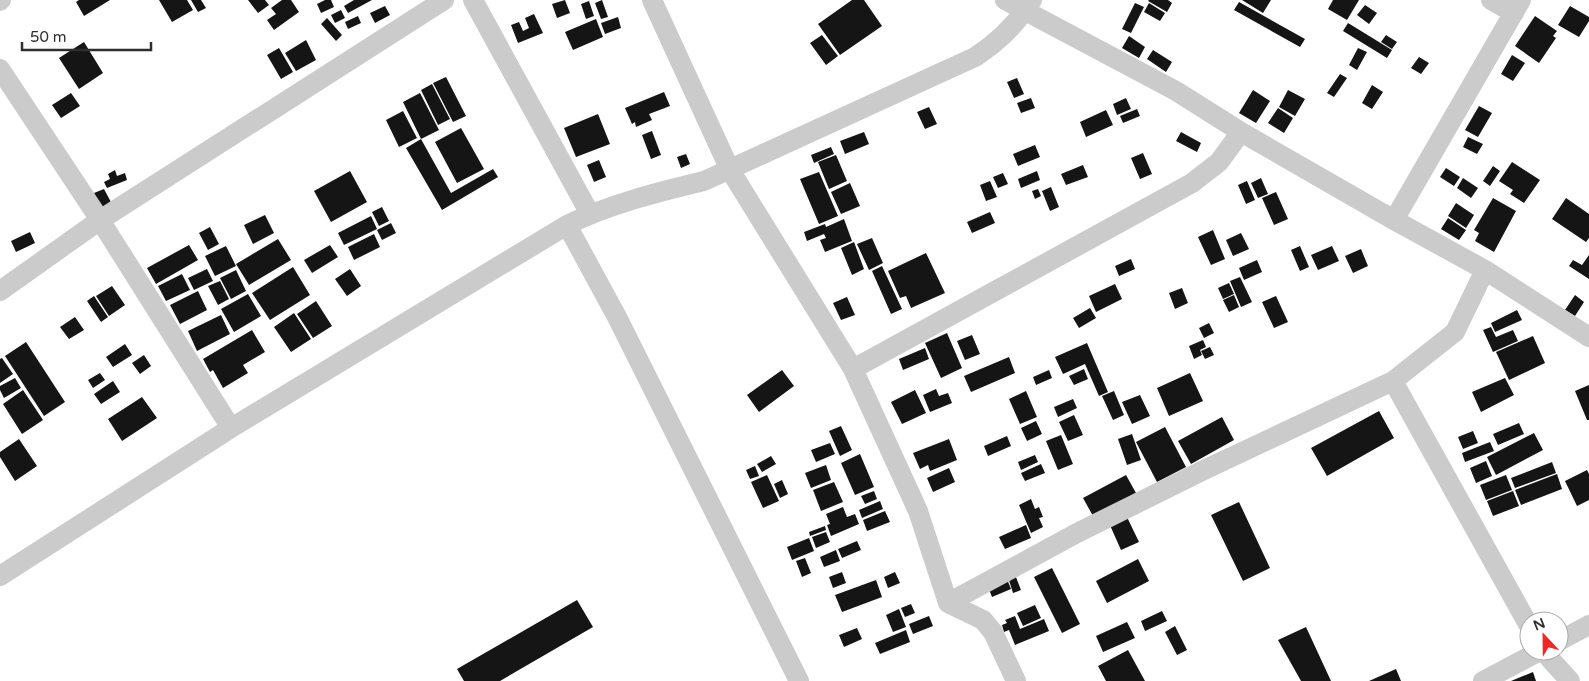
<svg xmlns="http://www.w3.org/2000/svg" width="1589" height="681" viewBox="0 0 1589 681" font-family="'Varela Round',sans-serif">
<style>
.building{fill:#151515}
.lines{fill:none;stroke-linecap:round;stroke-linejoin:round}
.street{stroke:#cbcbcb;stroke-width:20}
</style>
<rect width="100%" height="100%" fill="#fff"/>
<!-- building -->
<path class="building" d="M79,0H110L84,16L76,2Z
M159,0H187L193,10L172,22Z
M191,0H201L206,8L198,12Z
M248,0H265L269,5L258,13Z
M282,0H291L299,12L274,30L267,20L276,14L271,8Z
M325,0H331L334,7L321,13L317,4Z
M354,0H372L348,13L344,6Z
M565,0L570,13L557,18L552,4Z
M602,0L608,17L601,19L595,3Z
M852,0H864L882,26L840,55L818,24Z
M1149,0H1168L1172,3L1167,12L1148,1Z
M1242,0H1271L1263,13Z
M1333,0H1359L1347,20L1328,9Z
M589,1L594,16L586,19L581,4Z
M1239,2L1305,39L1300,47L1234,10Z
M1135,3L1144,7L1131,33L1122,29Z
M1149,3L1165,13L1160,21L1144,12Z
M1365,5L1377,13L1369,24L1357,15Z
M385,6L390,15L375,23L370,13Z
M1570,6L1589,17V21L1579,37L1558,25Z
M341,10L345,18L335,23L331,15Z
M534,14L543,33L518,43L511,25L519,22L523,31L529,28L525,18Z
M358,16L361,23L348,29L345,22Z
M1535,16L1557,31L1553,36L1556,38L1539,63L1515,46Z
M618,17L621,28L605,34L601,23Z
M327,18L342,35L336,41L321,24Z
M596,19L603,37L573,50L565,32Z
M1348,23L1392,50L1387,58L1343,31Z
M822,35L838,56L826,65L810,43Z
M1386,35L1397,42L1392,49L1381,42Z
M1129,36L1145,47L1139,58L1122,48Z
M306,40L316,60L296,71L285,53Z
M84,42L103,73L79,89L59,58Z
M279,48L293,72L281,79L267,55Z
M1358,48L1367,52L1357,70L1349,65Z
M1153,50L1172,62L1166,72L1147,59Z
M1512,55L1525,63L1513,81L1501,74Z
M1419,57L1429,63L1421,74L1411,68Z
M1340,74L1347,78L1334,97L1327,93Z
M446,77L466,116L453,122L433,83Z
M1017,78L1024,94L1014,98L1007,82Z
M432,84L450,119L438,125L421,90Z
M1372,85L1383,92L1372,109L1362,103Z
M1253,90L1270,101L1256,123L1239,113Z
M1288,90L1305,99L1295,116L1279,107Z
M664,92L670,106L649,114L652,120L636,127L635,122L632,124L625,108Z
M71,93L80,106L61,118L52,105Z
M420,93L439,130L421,139L403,102Z
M1031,98L1035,108L1021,113L1017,103Z
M1126,98L1131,109L1117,115L1113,104Z
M1479,106L1492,113L1478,137L1465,130Z
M929,107L937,124L925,129L917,112Z
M1278,108L1293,118L1284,133L1268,123Z
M1137,109L1140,116L1123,123L1120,116Z
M1106,110L1113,125L1086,137L1080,122Z
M403,111L417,138L399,147L386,120Z
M598,114L610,144L576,157L564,128Z
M461,128L484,169L457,183L435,142Z
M652,131L661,155L651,159L642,135Z
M864,132L869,144L845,154L840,141Z
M1181,132L1201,143L1197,152L1176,141Z
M1468,137L1483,144L1477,154L1463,147Z
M421,139L451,193L493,169L498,177L442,210L406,148Z
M1035,145L1040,157L1018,166L1013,154Z
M831,147L834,154L814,163L811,155Z
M1143,153L1152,174L1140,179L1131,158Z
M686,154L690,164L681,168L677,157Z
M836,155L847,181L829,189L818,162Z
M599,160L606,177L594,182L587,165Z
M1512,162L1540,180L1524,203L1510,194L1513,190L1499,181Z
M1083,165L1088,177L1066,185L1061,174Z
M1493,166L1500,171L1490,186L1483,181Z
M1446,168L1460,177L1454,186L1440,177Z
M115,170L117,176L125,173L127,180L107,188L104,182L110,179L108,174Z
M350,171L367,202L331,222L314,191Z
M1037,171L1040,180L1021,188L1018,179Z
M819,172L838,216L819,224L800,179Z
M1003,173L1008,184L998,188L993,177Z
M1261,178L1268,194L1258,198L1251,183Z
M1463,178L1478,188L1471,198L1457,188Z
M990,181L997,197L986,201L980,185Z
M1247,181L1255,200L1246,204L1238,185Z
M850,183L860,206L841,214L831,192Z
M1051,187L1059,207L1050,211L1042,191Z
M104,189L112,204L101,209L94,193Z
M1038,189L1041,196L1035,199L1032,191Z
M1276,192L1288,219L1274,225L1262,198Z
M1493,198L1516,211L1494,252L1475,241L1479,233L1474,230Z
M1566,198L1589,214V238L1586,242L1552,219Z
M1456,203L1474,215L1466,228L1448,216Z
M382,207L389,221L379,226L372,212Z
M990,212L995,223L972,233L967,222Z
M265,215L274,233L253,244L244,225Z
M371,216L377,229L344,245L338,233Z
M1448,218L1466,230L1459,240L1441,229Z
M844,219L852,241L825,252L820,240L826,238L824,234L807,241L804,232L825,224L826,227Z
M391,223L396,233L382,240L377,230Z
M210,227L219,244L208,250L199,233Z
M1213,230L1225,259L1211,265L1198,237Z
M30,232L35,243L16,252L11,241Z
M1241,233L1249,249L1233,256L1226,240Z
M374,234L380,247L354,260L348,247Z
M872,238L883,263L869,270L857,244Z
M278,239L291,260L249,285L236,264Z
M854,242L864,269L852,275L841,248Z
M189,245L198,260L156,284L147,268Z
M330,245L338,257L312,273L304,260Z
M226,246L236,266L215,276L205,256Z
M1300,246L1309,267L1300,271L1291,250Z
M1332,246L1339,261L1318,270L1311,255Z
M1361,249L1368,266L1353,273L1345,256Z
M926,253L945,293L911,308L906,296L900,298L888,271Z
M1589,255V279L1569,266L1573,260L1582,265Z
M1131,259L1135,269L1119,276L1115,266Z
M1257,260L1262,272L1244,280L1239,268Z
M882,266L902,309L891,314L872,271Z
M293,267L310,295L270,320L252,293Z
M207,269L213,281L194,290L188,278Z
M350,269L361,286L347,296L335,279Z
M236,270L246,291L231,299L220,278Z
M182,274L190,290L166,301L158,286Z
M1240,277L1252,302L1241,307L1230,281Z
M220,281L229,299L218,305L208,286Z
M1229,283L1234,294L1223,299L1218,288Z
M1115,284L1122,299L1096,312L1089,296Z
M112,286L125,305L109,316L96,296Z
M1182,288L1188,303L1175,309L1169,293Z
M198,291L207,310L180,324L170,305Z
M248,294L261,316L234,332L221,309Z
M1234,295L1239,307L1229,312L1223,300Z
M1575,295L1584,302L1575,316L1565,310Z
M94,296L108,317L101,322L87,301Z
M1276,296L1288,322L1274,328L1262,302Z
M847,297L855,315L841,320L833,303Z
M316,301L332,326L313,338L297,314Z
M1090,308L1096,318L1079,328L1073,318Z
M1517,310L1522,320L1495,332L1491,323Z
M294,313L311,339L291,352L274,327Z
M221,315L230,334L197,351L188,331Z
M75,317L84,330L69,339L60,327Z
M1209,323L1214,333L1204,338L1199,328Z
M1491,327L1496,337L1513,330L1518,341L1493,352L1483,330Z
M252,330L265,352L243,365L248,373L223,388L213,370L210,372L203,359Z
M947,333L962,368L941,378L925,343Z
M972,335L980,354L965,360L957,341Z
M1533,336L1545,363L1509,380L1496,352Z
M1203,340L1206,347L1200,350L1202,355L1194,359L1189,346Z
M26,342L65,402L44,416L5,356Z
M1087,343L1108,392L1099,396L1085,364L1063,374L1055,357Z
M125,344L132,355L113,367L106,357Z
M1210,347L1214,355L1205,359L1201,351Z
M925,348L929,359L903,370L899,359Z
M144,355L151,366L140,374L132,363Z
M1009,357L1015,373L971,392L964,376Z
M2,358L13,374L0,383V359Z
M1084,369L1088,379L1074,385L1069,376Z
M782,370L794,386L759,412L747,395Z
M1049,370L1052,378L1036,385L1033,377Z
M100,373L105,380L93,388L88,380Z
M1190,373L1203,401L1169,416L1157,388Z
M15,378L21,388L4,398L0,390V386Z
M1505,378L1514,395L1481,412L1472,392Z
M113,381L120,392L101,404L94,394Z
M1589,385V420H1587L1575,391Z
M936,389L939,396L948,393L952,403L930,412L923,395Z
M23,390L43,420L22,434L3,404Z
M915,390L926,413L902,424L891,402Z
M1026,391L1037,417L1020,424L1009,399Z
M1114,391L1124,415L1113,420L1102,396Z
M1140,395L1150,416L1132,424L1122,402Z
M142,397L157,418L122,441L108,419Z
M1073,399L1077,408L1058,417L1054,407Z
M1379,411L1394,438L1327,476L1311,448Z
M1074,415L1083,435L1068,441L1059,422Z
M1222,417L1234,440L1191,464L1178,441Z
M1036,421L1042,434L1027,441L1021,428Z
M1519,423L1524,434L1498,445L1493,434Z
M841,426L852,450L840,456L829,431Z
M1165,427L1186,467L1157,482L1136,442Z
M1473,431L1478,443L1463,449L1458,437Z
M1534,433L1543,450L1496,475L1487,457Z
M1132,434L1141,460L1127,465L1118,439Z
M1061,435L1073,464L1058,470L1046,441Z
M1007,436L1011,446L988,456L984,446Z
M19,439L37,466L15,481L0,457V452Z
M949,439L957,460L930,471L928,465L920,469L913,453Z
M1490,442L1494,451L1465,462L1462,453Z
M830,443L835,454L816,462L811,450Z
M860,454L874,487L855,495L841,463Z
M1035,455L1038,462L1021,470L1018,462Z
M771,456L776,464L762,472L757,464Z
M1486,461L1492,476L1476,483L1470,468Z
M1552,462L1556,473L1515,488L1511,478Z
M1041,464L1045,473L1025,481L1021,473Z
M826,465L831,480L811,488L805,473Z
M755,466L759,476L750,479L746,470Z
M949,468L955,482L933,492L927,478Z
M1587,470L1589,474V500L1577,506L1565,481Z
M1557,474L1562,489L1521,505L1515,490Z
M767,475L779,501L763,508L751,482Z
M1126,475L1136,493L1093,516L1083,498Z
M1506,475L1512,490L1486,500L1480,485Z
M782,480L788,494L780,498L774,484Z
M834,482L843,502L821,511L813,490Z
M874,491L877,499L865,504L861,496Z
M1513,491L1519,506L1493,516L1487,501Z
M1031,499L1035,509L1039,507L1043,517L1039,518L1043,527L1031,533L1019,505Z
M880,501L883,509L862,518L859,510Z
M1239,502L1270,568L1243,581L1211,515Z
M843,507L847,517L855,514L859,524L831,536L827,525L830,524L826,514Z
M885,511L890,522L867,531L863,520Z
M1126,515L1139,542L1121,550L1109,523Z
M1026,525L1031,538L1005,549L999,537Z
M825,526L826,530L810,536L809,532Z
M826,532L830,542L816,548L812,537Z
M809,538L814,551L792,560L787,547Z
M857,541L861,550L842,558L838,549Z
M836,550L840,561L824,567L820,557Z
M805,558L811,573L802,577L796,561Z
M1138,559L1149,581L1107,603L1096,581Z
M1052,568L1080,624L1062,633L1034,577Z
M842,572L846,583L833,588L829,577Z
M895,572L900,583L888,588L884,577Z
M1014,572L1021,590L1013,593L1007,574Z
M1007,579L1011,589L992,597L988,587Z
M876,580L882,597L842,612L835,595Z
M577,600L593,627L500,681H464L457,669Z
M911,604L915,613L905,617L901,608Z
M1035,605L1041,618L1023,626L1017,613Z
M899,609L906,627L893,632L886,615Z
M1162,611L1167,621L1145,631L1141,621Z
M929,616L933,626L913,634L909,624Z
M1015,616L1020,629L1044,619L1049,631L1015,645L1009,630L1004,632L1002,625L1007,623L1005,620Z
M1127,622L1135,638L1103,652L1096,636Z
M1175,626L1187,650L1177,655L1165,632Z
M1306,627L1331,681H1301L1278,640Z
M857,628L862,639L844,647L839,635Z
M906,630L910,642L880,654L875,643Z
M1128,650L1145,681H1106L1098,666Z
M1396,669L1401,681H1369Z
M1533,672L1536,681H1511Z"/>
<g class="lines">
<!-- street -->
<path class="street" d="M473,0L590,214
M652,0L730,170L853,369L918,511L948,603L983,620L993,632L1016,681
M1005,0L1176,91L1241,132L1394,220L1485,270L1589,337
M1491,0L1514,13
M0,1L1,0
M0,69L100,220L231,428
M1394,220L1521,0
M567,225L617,317L799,681
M0,291L100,220L444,0
M853,369L1192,183L1219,162L1241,132
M1393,381L1529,626
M0,576L231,428L567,225C610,204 658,192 704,181L975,57C997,43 1018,22 1032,0
M948,603L1077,533L1206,469L1393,381L1455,332L1485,270
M1559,641L1589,625
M1543,651L1570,681
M1483,681L1540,651"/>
</g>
<!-- north arrow -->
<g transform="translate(1544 636) rotate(338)"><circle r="24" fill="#ffffff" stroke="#ababab"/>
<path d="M0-4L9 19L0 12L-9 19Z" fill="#f52521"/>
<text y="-8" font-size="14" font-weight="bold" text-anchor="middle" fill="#2e2e2e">N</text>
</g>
<!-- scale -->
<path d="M22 42v8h129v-8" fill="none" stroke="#2e2e2e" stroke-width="2.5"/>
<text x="30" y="42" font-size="15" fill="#2e2e2e" stroke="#ffffff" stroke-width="4" paint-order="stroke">50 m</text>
</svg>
